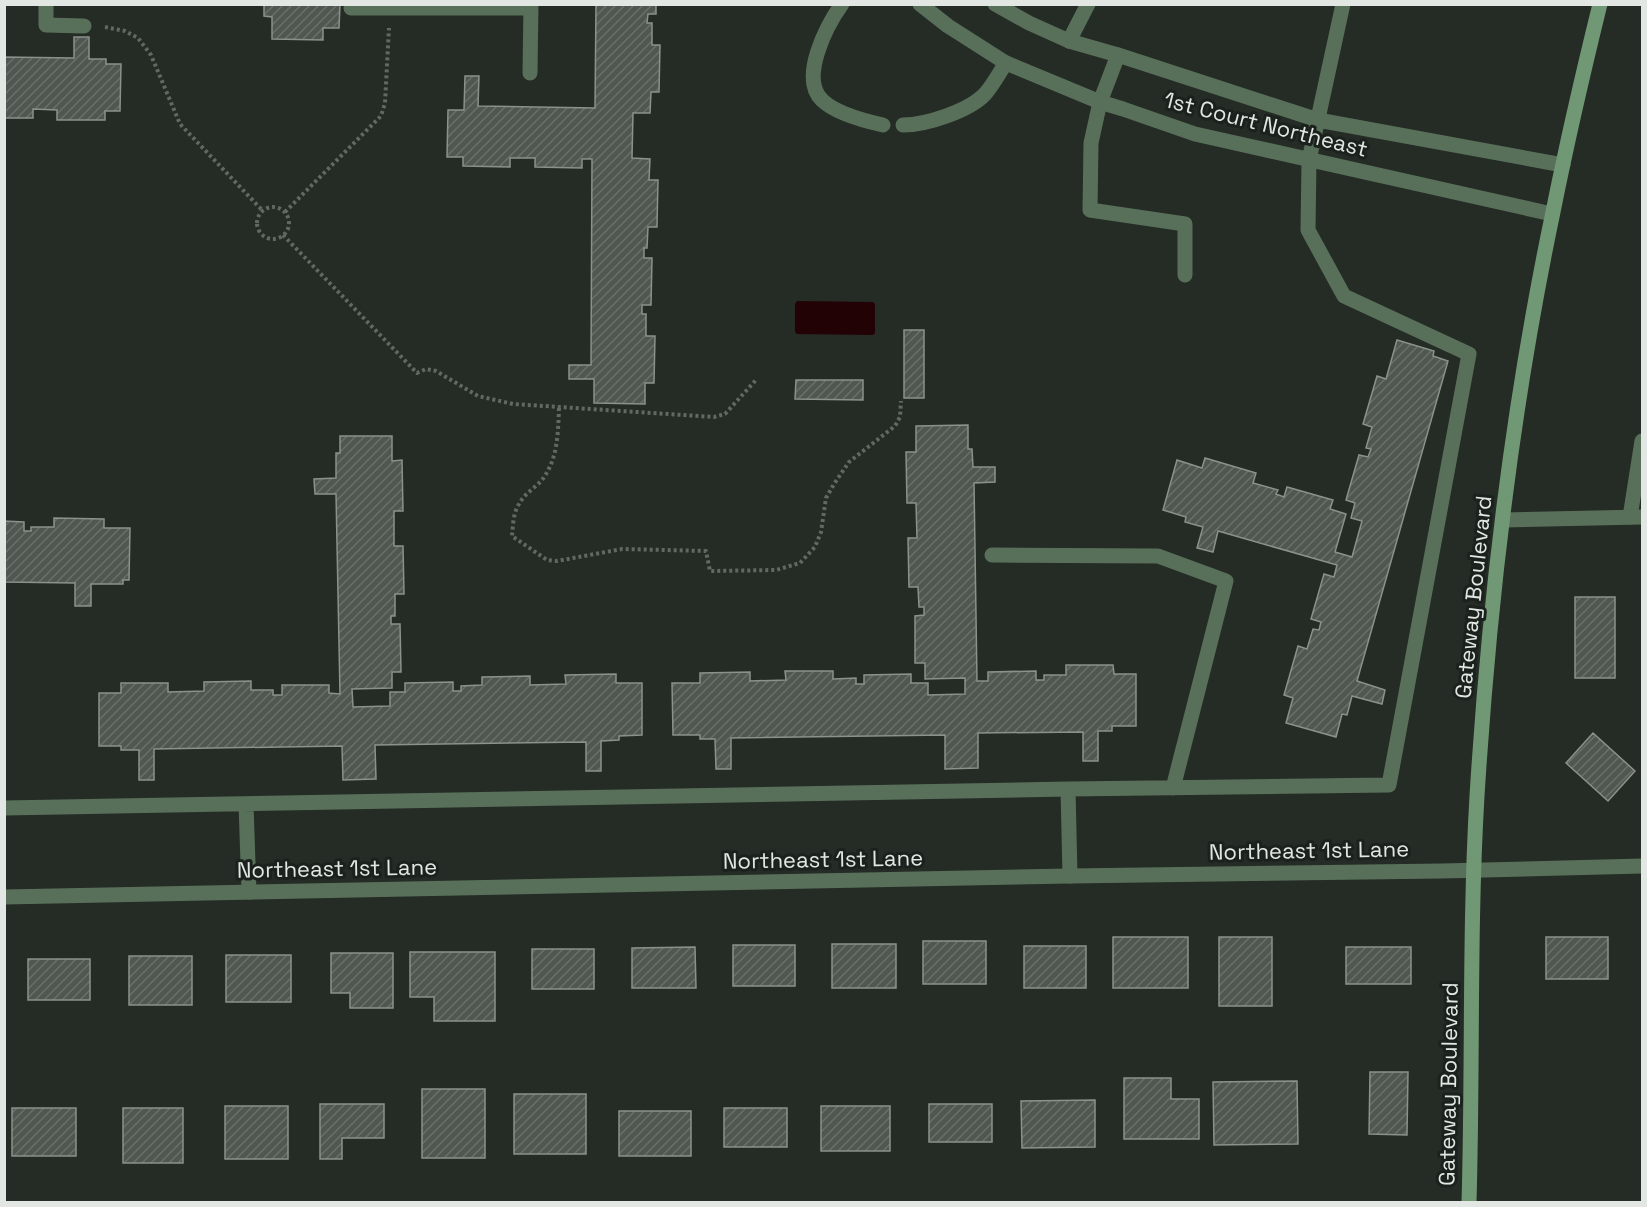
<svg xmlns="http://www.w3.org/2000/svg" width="1647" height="1207" viewBox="0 0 1647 1207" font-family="'Space Grotesk',sans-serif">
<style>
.water{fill:#230206}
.building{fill:url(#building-hatch);stroke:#8a928b;stroke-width:1.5}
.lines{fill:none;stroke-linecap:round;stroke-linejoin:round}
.path{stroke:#636863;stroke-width:4;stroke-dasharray:3 3;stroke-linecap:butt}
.lane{stroke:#58705a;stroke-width:15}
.street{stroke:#58705a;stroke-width:15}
.secondary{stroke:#719875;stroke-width:15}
.labels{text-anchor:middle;stroke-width:6;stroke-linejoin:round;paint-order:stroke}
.street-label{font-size:22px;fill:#e2e7e3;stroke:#1b211c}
</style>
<defs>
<pattern id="building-hatch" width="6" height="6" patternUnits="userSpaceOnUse" patternTransform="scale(1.5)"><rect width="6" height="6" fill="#505750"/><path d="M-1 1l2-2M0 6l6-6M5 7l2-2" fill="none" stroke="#696f69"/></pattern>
</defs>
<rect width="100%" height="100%" fill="#252b25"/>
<!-- water -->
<path class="water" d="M797,301L873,302L875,304V333L873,335L797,334L795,332V304Z"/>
<!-- building -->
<path class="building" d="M264,4H340L339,28H323V40L272,39V17L264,16Z
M596,4H656V14H648L647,23H652V45H660L659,92H651L650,113H633L632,158L650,159L649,180H658L657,227H648L647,248H644V258H652L651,305H642V314H646V336H655L654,383H645V404L594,403V379H569V365H591L592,159H582V168L535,167V158H510V167L463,166V157H447L448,110H464L465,76H479L478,106L595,108Z
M74,37H89V59H106V64H121L120,111H105V120H57V110L33,109V118H4V57L74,58Z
M904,330H924V398H904Z
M1397,340L1434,351L1433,356L1448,361L1357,681L1385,690L1382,704L1352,696L1347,715L1342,714L1336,737L1286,723L1293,698L1284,695L1298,646L1307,649L1313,629L1319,630L1321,622L1311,619L1324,574L1334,577L1337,565L1218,531L1213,552L1197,548L1203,527L1185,522L1186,517L1163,510L1177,460L1202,468L1205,458L1256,473L1253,483L1278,490L1276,494L1284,497L1287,487L1333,500L1330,509L1346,514L1335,552L1352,557L1362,521L1351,518L1355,503L1346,500L1359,455L1368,457L1371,449L1366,448L1372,427L1363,424L1377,376L1386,379Z
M796,380H863V400L795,399Z
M968,425V449H972L973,467H995V482L974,483L977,681H988V672L1036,671V680H1044V675H1066V665H1113L1114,674H1136V726H1112V731H1098V761H1083V732L978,733V768L945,769V735L731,738V769H716L715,739H700V735H673L672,683H700V673L750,672V681L786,680L785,671H833V679L856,678V684H864V675L911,674V683H928V695L965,694V678L925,679V663H915V616L924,615V607H919L918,587H909L908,538H917L916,503H907L906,452H916V426Z
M340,436H392V461L402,460L403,511H394V546H403L404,594H395V616H391V624H400L401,672H392V688L352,689L353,707L390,706V692H405V683L453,682V691H461V686L482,685V677L530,676V685L566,684L565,675L616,674V683H642V735L619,736V740L601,741V771H586V742L375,745L376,779L343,780L342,746L154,749V780H139V750H121V746H99V693H121V683H168V692L204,691V682L251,681V690H273V695H282V685H329V693L340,694L336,494H315L314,479L336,478V453H340Z
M54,518L104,519V528H130L129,580H123V584H91V606H75V583L4,582V521L24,522V531H31V527H54Z
M1575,597H1615V678H1575Z
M1593,733L1635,771L1608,801L1566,763Z
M1113,937H1188V988H1113Z
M1219,937H1272V1006H1219Z
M1546,937H1608V979H1546Z
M923,941H986V984H923Z
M832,944H896V988H832Z
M733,945H795V986H733Z
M1024,946H1086V988H1024Z
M695,947L696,988H632V948Z
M1346,947H1411V984H1346Z
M532,949H594V989H532Z
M410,952H495V1021H434V997H410Z
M331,953H393V1008H350V993H331Z
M226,955H291V1002H226Z
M129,956H192V1005H129Z
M28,959H90V1000H28Z
M1370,1072H1408L1407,1135L1369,1134Z
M1124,1078H1171V1099H1199V1139H1124Z
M1297,1081L1298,1144L1214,1145L1213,1082Z
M422,1089H485V1158H422Z
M514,1094H586V1154H514Z
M1095,1100V1147L1022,1148L1021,1101Z
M320,1104H384V1138H342V1159H320Z
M929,1104H992V1142H929Z
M225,1106H288V1159H225Z
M821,1106H890V1151H821Z
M12,1108H76V1156H12Z
M123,1108H183V1163H123Z
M724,1108H787V1147H724Z
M619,1111H691V1156H619Z"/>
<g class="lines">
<!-- path -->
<path class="path" d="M105,27L125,31L138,38L151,55L180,124L262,210
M257 223a16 16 0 1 1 32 0a16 16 0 1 1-32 0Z
M285,212L381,116L385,103L389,28
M283,235L417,373L426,369L436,371L478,396L513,404L714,417L725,414L756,380
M559,408C558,433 558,459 542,480C535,488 524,494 519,504C513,513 513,526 512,536L547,560L557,561L622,549L706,551L710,571L776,570L800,563L815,547L821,532L826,498L834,484L849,462L895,426L900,417L901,401"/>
<!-- lane -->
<path class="lane" d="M46,4V25L84,26
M842,4C827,25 799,78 822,100C835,113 865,121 883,125
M351,8H531
M1069,41L1088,4
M1118,55L1100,102L1091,143L1090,210L1185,224V275
M530,73L531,4
M903,125C926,125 969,111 985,94C993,85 999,73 1006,63
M1630,517L1642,441
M992,555L1158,556L1226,581L1173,788
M1068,789L1389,785L1469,354L1344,296L1308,230L1309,160L1343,4
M246,804L249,892
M4,808L1068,789L1070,876"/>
<!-- street -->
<path class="street" d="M920,4L948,26L1006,63L1100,102L1123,109L1195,134L1552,214
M995,4L1029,23L1069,41L1118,55L1318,120L1563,165
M1504,520L1642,517
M4,897L1070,876L1442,871L1642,866"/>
<!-- secondary -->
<path class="secondary" d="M1469,1202C1473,1067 1469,931 1477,796C1489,602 1513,402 1553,212C1567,142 1583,73 1600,4"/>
</g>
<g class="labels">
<!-- street labels -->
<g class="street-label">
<text transform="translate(1266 124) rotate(14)" y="8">1st Court Northeast</text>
<text transform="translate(1473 597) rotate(-84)" y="8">Gateway Boulevard</text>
<text transform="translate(1309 850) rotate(-1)" y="8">Northeast 1st Lane</text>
<text transform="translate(823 859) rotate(-1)" y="8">Northeast 1st Lane</text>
<text transform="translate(337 868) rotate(-1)" y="8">Northeast 1st Lane</text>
<text transform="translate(1448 1084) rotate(-89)" y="8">Gateway Boulevard</text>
</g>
</g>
<!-- border -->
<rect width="1647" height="1207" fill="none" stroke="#e2e7e3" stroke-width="12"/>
</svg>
